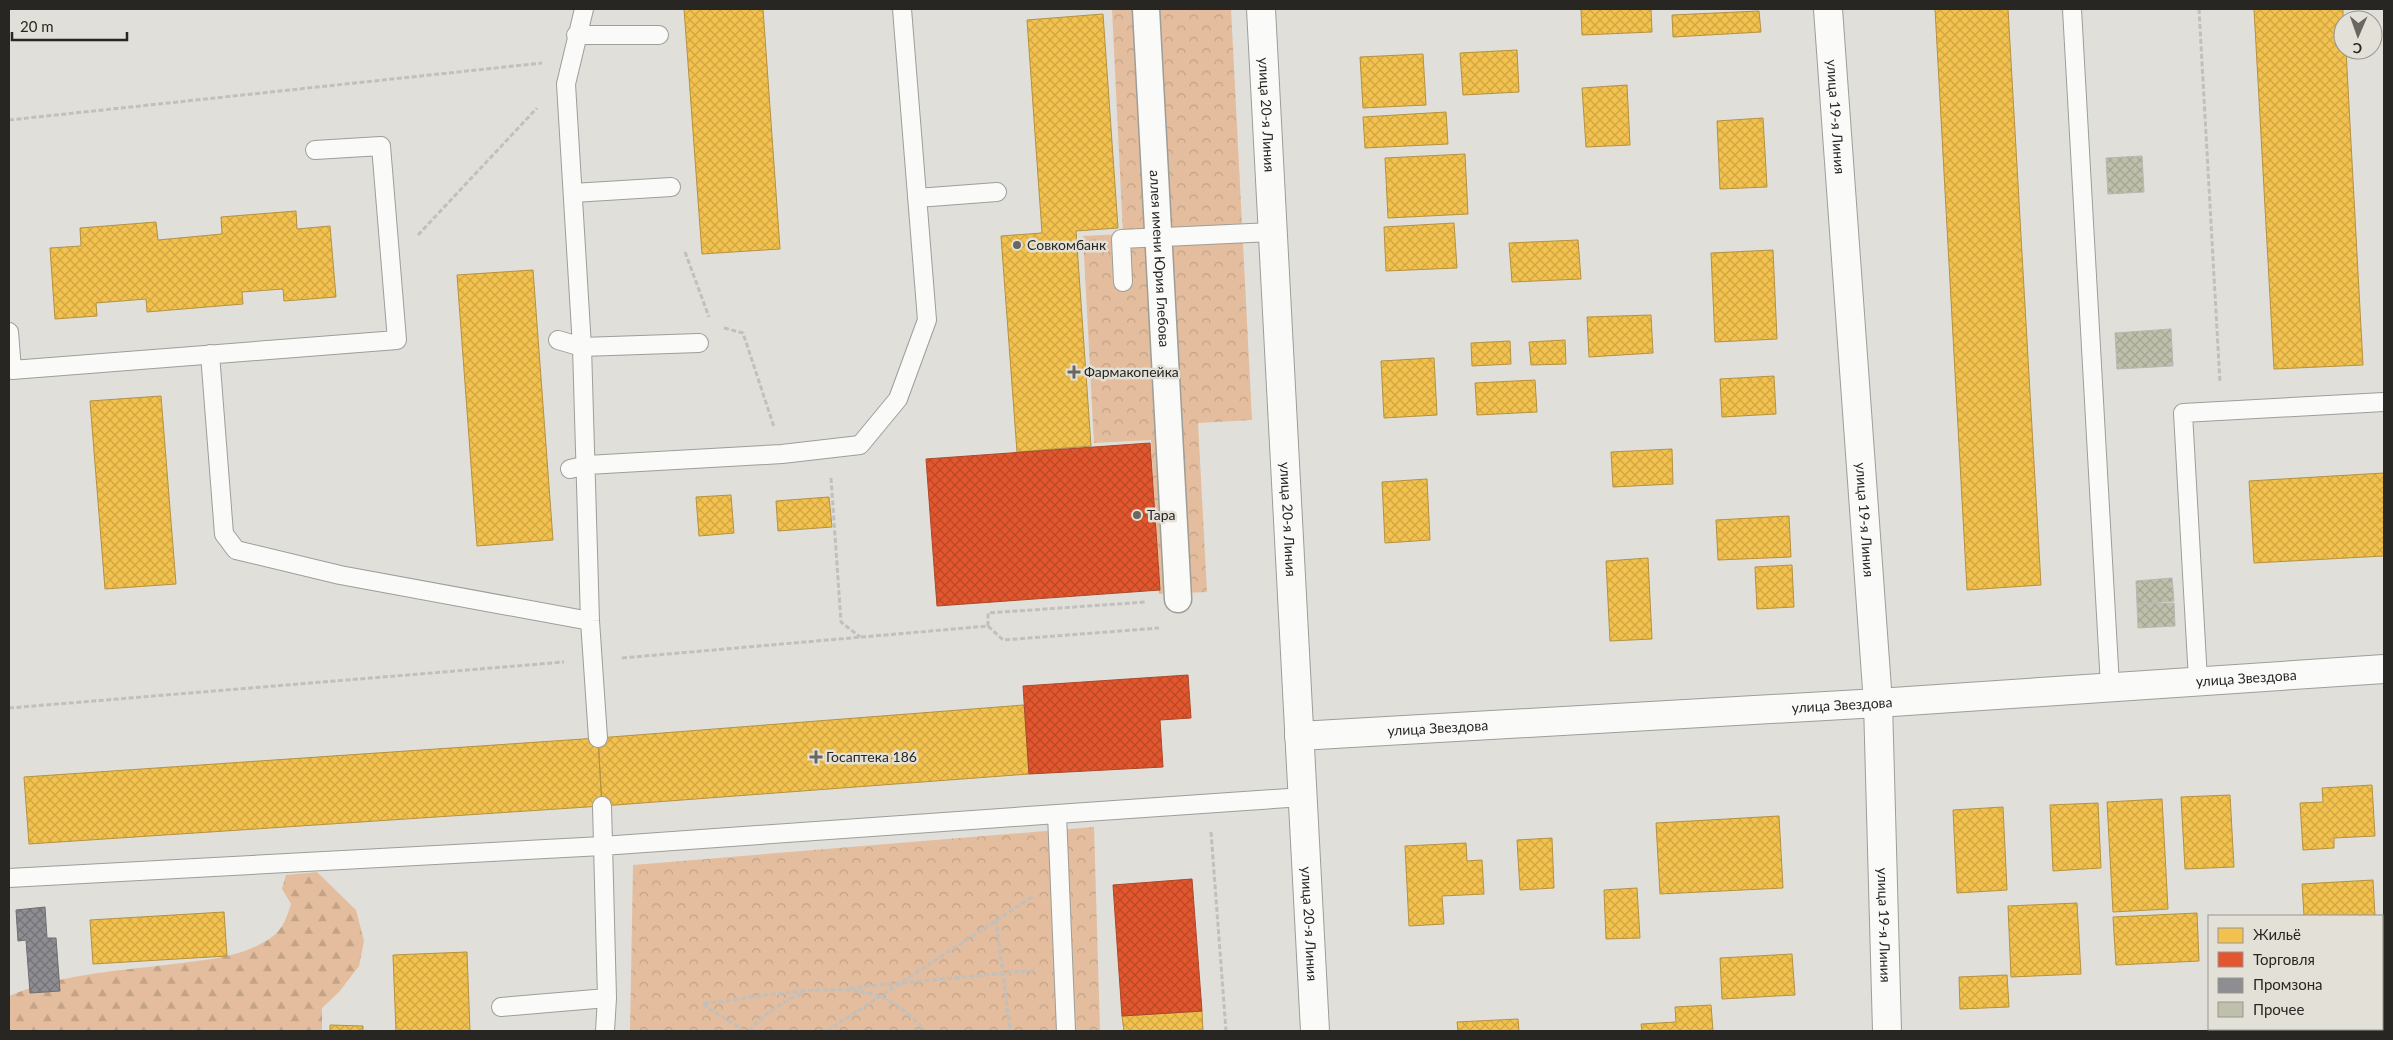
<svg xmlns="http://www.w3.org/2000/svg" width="2393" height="1040" viewBox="0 0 2393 1040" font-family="Lato,sans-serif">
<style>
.forest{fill:url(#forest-firs)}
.park{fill:url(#park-crowns)}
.homes{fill:url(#homes-cross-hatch);stroke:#b59241}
.shops{fill:url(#shops-cross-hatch);stroke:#ab482a}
.industry{fill:url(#industry-cross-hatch);stroke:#6e6e70}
.building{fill:url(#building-cross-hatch);stroke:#b8b8b4}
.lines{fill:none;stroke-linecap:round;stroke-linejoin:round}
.service-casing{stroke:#9d9d99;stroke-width:20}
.pedestrian-casing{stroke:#9d9d99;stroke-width:29}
.minor-casing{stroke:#9d9d99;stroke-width:30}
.secondary-casing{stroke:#9d9d99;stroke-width:30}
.path{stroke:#c0c0be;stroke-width:3;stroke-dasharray:5 2.5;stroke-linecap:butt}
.service{stroke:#fafaf9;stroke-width:18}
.pedestrian{stroke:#fafaf9;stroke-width:26}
.minor{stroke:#fafaf9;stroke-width:28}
.secondary{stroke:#fafaf9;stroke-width:28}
.poi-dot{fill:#686762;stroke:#e3e1d7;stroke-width:2}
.labels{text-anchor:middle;stroke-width:5;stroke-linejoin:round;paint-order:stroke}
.street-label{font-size:14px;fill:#272622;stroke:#e3e1d7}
.poi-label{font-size:14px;fill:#272622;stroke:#e3e1d7;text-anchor:start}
</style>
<defs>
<pattern id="forest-firs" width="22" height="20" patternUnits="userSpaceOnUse" patternTransform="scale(1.25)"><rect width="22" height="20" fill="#e3bd9d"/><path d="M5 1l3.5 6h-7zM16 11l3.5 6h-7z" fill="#c3a287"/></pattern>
<pattern id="park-crowns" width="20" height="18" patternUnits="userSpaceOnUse" patternTransform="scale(1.25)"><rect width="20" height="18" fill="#e3bd9d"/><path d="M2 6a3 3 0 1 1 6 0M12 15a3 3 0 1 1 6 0" fill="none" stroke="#c3a287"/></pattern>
<pattern id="homes-cross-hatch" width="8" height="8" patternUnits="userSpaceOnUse" patternTransform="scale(1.25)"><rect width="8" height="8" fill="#f2c14e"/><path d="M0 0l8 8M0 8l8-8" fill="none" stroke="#d0a644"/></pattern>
<pattern id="shops-cross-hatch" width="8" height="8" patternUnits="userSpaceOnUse" patternTransform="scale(1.25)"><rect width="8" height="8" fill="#e4572e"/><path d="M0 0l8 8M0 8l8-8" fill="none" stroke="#b94827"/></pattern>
<pattern id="industry-cross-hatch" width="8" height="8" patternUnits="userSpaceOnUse" patternTransform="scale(1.25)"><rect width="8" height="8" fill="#8d8d92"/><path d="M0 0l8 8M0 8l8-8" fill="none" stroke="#737377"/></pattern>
<pattern id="building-cross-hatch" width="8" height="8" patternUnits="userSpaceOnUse" patternTransform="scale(1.25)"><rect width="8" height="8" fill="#bec0ab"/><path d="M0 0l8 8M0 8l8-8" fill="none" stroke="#a3a593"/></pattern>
</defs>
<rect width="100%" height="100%" fill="#e0dfda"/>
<!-- forest -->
<path class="forest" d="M317,872L356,910L364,941L359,966L339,992L322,1008V1031H9V996C58,975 114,971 166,965C203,960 241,959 272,937C283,929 287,917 291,904L282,889L286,875Z"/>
<!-- park -->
<path class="park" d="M1112,9H1231L1252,420L1198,423L1207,592L1159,594L1151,440L1094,443L1083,236L1123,234Z
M1094,827L1100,1031H630L633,865Z"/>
<!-- homes -->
<path class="homes" d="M684,9H763L780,249L702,254Z
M1581,9H1651L1652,32L1582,35Z
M1935,9H2008L2041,585L1967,590Z
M2254,9H2343V50H2346L2363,365L2274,369Z
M1759,11L1761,32L1673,37L1672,15Z
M1103,14L1118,228L1076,231L1091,446L1017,452L1001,236L1042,233L1027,20Z
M1517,50L1519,92L1463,95L1460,53Z
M1423,54L1426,105L1363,108L1360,57Z
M1627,85L1630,145L1586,147L1582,88Z
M1446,112L1448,144L1365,148L1363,117Z
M1763,118L1767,187L1720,189L1717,121Z
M1465,154L1468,214L1388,218L1385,158Z
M296,211L297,229L330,226L336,297L284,301L283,289L242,292L243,304L147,312L146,299L96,303L97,316L55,319L50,248L81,246L80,228L156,222L158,240L222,234L221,217Z
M1454,223L1457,268L1386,271L1384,227Z
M1578,240L1581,279L1512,282L1509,243Z
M1773,250L1777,339L1715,342L1711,253Z
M533,270L553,540L477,546L457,275Z
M1651,315L1653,353L1589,357L1587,317Z
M1565,340L1566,364L1531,365L1529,342Z
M1510,341L1511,364L1472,366L1471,343Z
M1434,358L1437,415L1384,418L1381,361Z
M1774,376L1776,414L1722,417L1720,379Z
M1535,380L1537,412L1477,415L1475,383Z
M161,396L176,584L105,589L90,401Z
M1672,449L1673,484L1613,487L1611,452Z
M2384,473V556L2254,563L2249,481Z
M1427,479L1430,540L1385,543L1382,482Z
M731,495L734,533L699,536L696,497Z
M829,497L832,527L778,531L776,501Z
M1789,516L1791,557L1718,560L1716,520Z
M1648,558L1652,639L1610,641L1606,561Z
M1792,565L1794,607L1757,609L1755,567Z
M1024,705L1029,774L602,806L598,738Z
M598,738L602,806L29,844L24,777Z
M2372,785L2375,836L2334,838V848L2303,850L2300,803L2323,802L2322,788Z
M2230,795L2234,867L2185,869L2181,797Z
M2162,799L2168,909L2113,912L2107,802Z
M2098,803L2101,868L2053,871L2050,805Z
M2003,807L2007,890L1957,893L1953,810Z
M1779,816L1783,888L1660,894L1656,823Z
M1552,838L1554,888L1520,890L1517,840Z
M1466,843L1467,861L1482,860L1484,894L1442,896L1444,924L1409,926L1405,846Z
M2373,880L2375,916H2304L2302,884Z
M1637,888L1640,938L1606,939L1604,890Z
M2077,903L2081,974L2011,977L2008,906Z
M224,912L227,956L93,964L90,920Z
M2197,913L2199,961L2116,965L2113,917Z
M467,952L470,1031H396L393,955Z
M1792,954L1795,995L1722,999L1720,958Z
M2007,975L2009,1007L1960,1009L1959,977Z
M1711,1005L1713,1031H1642L1641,1024L1676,1022L1675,1007Z
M1202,1011L1203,1031H1124L1122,1016Z
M1518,1019L1519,1031H1458L1457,1022Z
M330,1025L363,1026V1031H330Z"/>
<!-- shops -->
<path class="shops" d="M1150,443L1160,590L937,606L926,459Z
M1188,675L1191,718L1160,720L1163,767L1029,774L1023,686Z
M1192,879L1202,1011L1122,1016L1113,885Z"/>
<!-- industry -->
<path class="industry" d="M45,907L47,938H56L60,991L30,993L26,940L18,941L16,910Z"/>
<!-- building -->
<path class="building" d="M2142,156L2144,192L2108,194L2106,158Z
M2171,329L2173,366L2117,369L2115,333Z
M2172,578L2174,601L2137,604L2136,581Z
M2174,603L2175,626L2138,628L2137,604Z"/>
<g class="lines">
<!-- service casing -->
<g class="service-casing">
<path id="service" d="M584,9L566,84L582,347L590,621L598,738
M2072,9L2110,686
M576,35H659
M573,193L671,187
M917,198L997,192
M1123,282L1121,239L1273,232
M9,332L12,370L397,340L381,146L315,150
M558,340L582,347L699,343
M210,354L224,534L236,550L340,575L590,621
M570,469L587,465L782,454L860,445L898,399L927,320L902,9
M2198,680L2183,413L2384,402
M602,806L607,998L605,1031
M9,878L602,846L1057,814
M501,1007L607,998
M1066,1031L1057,814L1303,797"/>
</g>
<!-- pedestrian casing -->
<g class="pedestrian-casing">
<g id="pedestrian">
<path id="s1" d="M1146,9L1178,599"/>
</g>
</g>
<!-- minor casing -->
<g class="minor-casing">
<g id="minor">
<path id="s2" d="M1828,9L1878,703L1887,1031"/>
<path id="s3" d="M1299,736L1878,703L2384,669"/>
</g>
</g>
<!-- secondary casing -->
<g class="secondary-casing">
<g id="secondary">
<path id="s4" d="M1261,9L1315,1031"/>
</g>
</g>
<!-- path -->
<path class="path" d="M2199,9L2220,383
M9,120L542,63
M418,235L537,108
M685,252L709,317
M724,328L743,333L774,427
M831,478L841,622L860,637
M988,626V613L1146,602
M622,658L988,626L1003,640L1159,628
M9,708L564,662
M1211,832L1226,1031
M996,919L1010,1031
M850,988L1036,970
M745,1031L702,1004C749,999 839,979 880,997C899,1004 912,1017 925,1031
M749,1031C765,1013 781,1002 804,993
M827,1031L1032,897"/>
<!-- service -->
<use href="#service" class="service"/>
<!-- pedestrian -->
<use href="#pedestrian" class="pedestrian"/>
<!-- minor -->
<use href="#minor" class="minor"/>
<!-- secondary -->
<use href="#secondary" class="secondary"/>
</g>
<!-- markers -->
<g class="poi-dot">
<circle cx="1017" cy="245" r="5"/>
<path d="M1071.5 364.5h5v5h5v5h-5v5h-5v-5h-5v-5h5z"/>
<circle cx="1137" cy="515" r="5"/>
<path d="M813.5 749.5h5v5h5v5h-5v5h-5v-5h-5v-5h5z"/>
</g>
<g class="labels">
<!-- street labels -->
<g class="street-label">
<text dy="5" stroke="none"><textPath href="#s4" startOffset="106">улица 20-я Линия</textPath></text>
<text dy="5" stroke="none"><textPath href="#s2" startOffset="108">улица 19-я Линия</textPath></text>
<text dy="5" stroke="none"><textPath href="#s1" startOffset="250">аллея имени Юрия Глебова</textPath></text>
<text dy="5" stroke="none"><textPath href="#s4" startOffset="511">улица 20-я Линия</textPath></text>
<text dy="5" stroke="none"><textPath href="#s2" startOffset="512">улица 19-я Линия</textPath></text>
<text dy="5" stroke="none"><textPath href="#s3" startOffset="949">улица Звездова</textPath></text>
<text dy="5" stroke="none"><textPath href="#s3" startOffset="544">улица Звездова</textPath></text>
<text dy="5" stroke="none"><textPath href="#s3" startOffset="139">улица Звездова</textPath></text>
<text dy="5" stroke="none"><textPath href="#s4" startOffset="916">улица 20-я Линия</textPath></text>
<text dy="5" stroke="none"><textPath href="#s2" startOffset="918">улица 19-я Линия</textPath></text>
</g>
<!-- poi labels -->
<g class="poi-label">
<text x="1027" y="250">Совкомбанк</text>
<text x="1084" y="377">Фармакопейка</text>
<text x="1147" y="520">Тара</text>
<text x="826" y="762">Госаптека 186</text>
</g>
</g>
<!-- border -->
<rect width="2393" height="1040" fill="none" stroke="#272622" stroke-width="20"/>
<!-- legend -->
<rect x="2208" y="915" width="175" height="115" fill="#e3e1d7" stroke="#98968f"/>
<rect x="2218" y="928" width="25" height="15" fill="#f2c14e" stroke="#98968f"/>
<text x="2253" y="940" font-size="15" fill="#272622">Жильё</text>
<rect x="2218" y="952" width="25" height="15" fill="#e4572e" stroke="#98968f"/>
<text x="2253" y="965" font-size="15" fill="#272622">Торговля</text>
<rect x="2218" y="978" width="25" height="15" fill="#8d8d92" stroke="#98968f"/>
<text x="2253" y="990" font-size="15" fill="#272622">Промзона</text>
<rect x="2218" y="1002" width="25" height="15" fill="#bec0ab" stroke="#98968f"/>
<text x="2253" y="1015" font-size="15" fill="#272622">Прочее</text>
<!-- north arrow -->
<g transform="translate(2358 35) rotate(182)"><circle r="24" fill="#e3e1d7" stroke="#98968f"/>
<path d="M0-4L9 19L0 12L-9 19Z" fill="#686762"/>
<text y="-8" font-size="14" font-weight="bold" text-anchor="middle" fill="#272622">С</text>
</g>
<!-- scale -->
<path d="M12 32v8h115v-8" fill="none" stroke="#272622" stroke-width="2.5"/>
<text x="20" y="32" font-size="15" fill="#272622" stroke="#e3e1d7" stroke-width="4" paint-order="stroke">20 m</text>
</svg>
